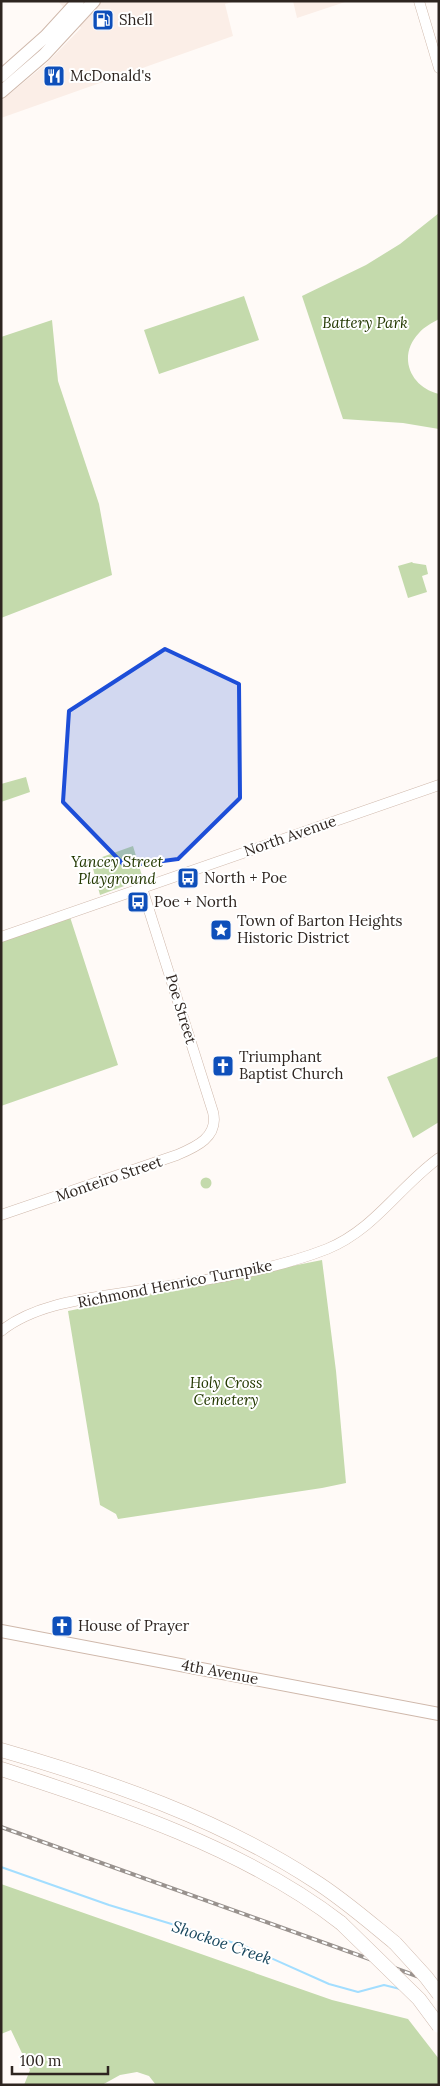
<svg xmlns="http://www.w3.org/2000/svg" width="440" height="2086" viewBox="0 0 440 2086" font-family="Lora,serif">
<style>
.built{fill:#fbeee7}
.green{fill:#c4daac}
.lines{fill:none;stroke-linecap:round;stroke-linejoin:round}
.stream{stroke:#a3deff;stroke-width:2}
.minor-casing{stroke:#cfb8ab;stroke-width:11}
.major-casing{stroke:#cfb8ab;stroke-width:14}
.highway-casing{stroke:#cfb8ab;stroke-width:15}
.minor{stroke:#fff;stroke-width:10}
.major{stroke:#fff;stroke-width:12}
.highway{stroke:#fff;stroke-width:14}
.rail-casing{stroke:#99928e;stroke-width:4}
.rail{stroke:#fff;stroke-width:2;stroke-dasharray:5.5;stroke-linecap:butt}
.highway-bridge-casing{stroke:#cfb8ab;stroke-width:15;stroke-linecap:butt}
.highway-bridge{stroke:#fff;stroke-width:14}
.marked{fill:#1d4ed8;fill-opacity:0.2;stroke:#1d4ed8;stroke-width:4;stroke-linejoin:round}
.labels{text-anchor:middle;stroke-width:4;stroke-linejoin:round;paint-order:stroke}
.poi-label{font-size:15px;fill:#2e2520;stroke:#fff;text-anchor:start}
.park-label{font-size:15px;font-style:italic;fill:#233800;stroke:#fff}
.street-label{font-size:15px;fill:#2e2520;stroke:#fff}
.water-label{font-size:16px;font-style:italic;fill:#17465d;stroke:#fff}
</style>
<rect width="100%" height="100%" fill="#fffaf7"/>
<!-- built -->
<path class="built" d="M58,1H236L225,4L233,36L1,118V101L46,64L81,28Z
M293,1H348L297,18Z"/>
<!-- green -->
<path class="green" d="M439,213V319C432,323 424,327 419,333C397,356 410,387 439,394V429L403,423L343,419L302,296L366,265L400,244Z
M244,296L259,340L159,374L144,330Z
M52,320L58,381L99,504L112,575L1,618V337Z
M412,562L413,563L426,565L428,574L422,576L427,592L408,598L398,566Z
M26,777L30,792L1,802V784Z
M133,846L143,879L100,895L91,861Z
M70,917L118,1065L1,1106V942Z
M439,1056V1122L413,1138L387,1077Z
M200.5 1183a5.5 5.5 0 1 1 11 0a5.5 5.5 0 1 1-11 0Z
M322,1260L336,1371L346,1483L322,1488L118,1519L116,1514L100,1505L68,1311Z
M1,1884L332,2000L408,2019L439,2059V2085H156L149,2076L137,2072L120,2075L102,2085H24L30,2070L11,2030L1,2034Z"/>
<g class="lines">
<!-- stream -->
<path class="stream" d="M1,1867L109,1905L244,1946L329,1984L358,1992L384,1985L400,1989"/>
<!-- minor casing -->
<g class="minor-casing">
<path id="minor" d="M419,1L439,68
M1,937L439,785
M1,1215L177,1155C196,1147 219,1137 213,1112L142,888
M1,1331C39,1301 96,1298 142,1290C205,1280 268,1272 327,1249C374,1230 399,1187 439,1158"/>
</g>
<!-- major casing -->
<g class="major-casing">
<path id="major" d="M1,76L46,36L78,1
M1,92L44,55L94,1
M1,1631L439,1714"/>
</g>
<!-- highway casing -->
<g class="highway-casing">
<path id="highway" d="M1,1750C109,1781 219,1819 313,1880C342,1898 368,1921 395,1943
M1,1769C116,1806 246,1849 341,1923"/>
</g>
<!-- minor -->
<use href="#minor" class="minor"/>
<!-- major -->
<use href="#major" class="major"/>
<!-- highway -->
<use href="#highway" class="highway"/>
<!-- rail casing -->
<g class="rail-casing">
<path id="rail" d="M1,1827L439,1984"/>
</g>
<!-- rail -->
<use href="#rail" class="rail"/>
<!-- highway-bridge casing -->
<g class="highway-bridge-casing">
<path id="highway-bridge" d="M341,1923L419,1999L439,2026
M395,1943L426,1977L439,1994"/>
</g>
<!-- highway-bridge -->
<use href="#highway-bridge" class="highway-bridge"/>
</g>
<!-- marked area -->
<path class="marked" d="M165,649L239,684L240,798L178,859L125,866L63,802L69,711Z"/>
<!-- icons -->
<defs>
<g id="fuel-square" transform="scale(1.125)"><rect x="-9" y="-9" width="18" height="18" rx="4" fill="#0e4fba" stroke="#fff"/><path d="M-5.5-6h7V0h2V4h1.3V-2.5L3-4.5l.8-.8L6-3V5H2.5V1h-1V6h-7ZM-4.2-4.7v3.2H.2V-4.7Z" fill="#fff"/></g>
<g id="restaurant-square" transform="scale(1.125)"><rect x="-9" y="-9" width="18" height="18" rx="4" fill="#0e4fba" stroke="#fff"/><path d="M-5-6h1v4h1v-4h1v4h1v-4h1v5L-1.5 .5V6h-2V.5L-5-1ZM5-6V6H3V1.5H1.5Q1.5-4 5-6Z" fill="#fff"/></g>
<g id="bus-square" transform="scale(1.125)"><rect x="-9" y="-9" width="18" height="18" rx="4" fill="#0e4fba" stroke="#fff"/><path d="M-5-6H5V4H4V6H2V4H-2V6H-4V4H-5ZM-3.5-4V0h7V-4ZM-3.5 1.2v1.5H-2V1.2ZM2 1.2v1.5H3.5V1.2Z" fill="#fff"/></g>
<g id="sight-square" transform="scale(1.125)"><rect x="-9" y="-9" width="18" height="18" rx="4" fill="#0e4fba" stroke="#fff"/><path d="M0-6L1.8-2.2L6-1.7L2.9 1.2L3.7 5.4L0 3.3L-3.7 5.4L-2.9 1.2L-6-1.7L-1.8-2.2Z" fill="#fff"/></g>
<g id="church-square" transform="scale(1.125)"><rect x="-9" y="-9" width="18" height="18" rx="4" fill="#0e4fba" stroke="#fff"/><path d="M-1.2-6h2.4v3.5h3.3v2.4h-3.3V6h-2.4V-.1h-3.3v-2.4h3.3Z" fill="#fff"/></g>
</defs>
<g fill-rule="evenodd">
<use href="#fuel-square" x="103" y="20"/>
<use href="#restaurant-square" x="54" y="76"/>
<use href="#bus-square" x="188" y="878"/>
<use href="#bus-square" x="138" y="902"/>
<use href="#sight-square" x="221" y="930"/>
<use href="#church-square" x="223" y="1066"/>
<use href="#church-square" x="62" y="1626"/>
</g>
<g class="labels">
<!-- poi labels -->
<g class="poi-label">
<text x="119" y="25">Shell</text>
<text x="70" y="81">McDonald's</text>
<text x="204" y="883">North + Poe</text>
<text x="154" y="907">Poe + North</text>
<text x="237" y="926">Town of Barton Heights<tspan x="237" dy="17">Historic District</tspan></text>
<text x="239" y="1062">Triumphant<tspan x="239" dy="17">Baptist Church</tspan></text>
<text x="78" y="1631">House of Prayer</text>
</g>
<!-- park labels -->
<g class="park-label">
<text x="365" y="328">Battery Park</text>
<text x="117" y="867">Yancey Street<tspan x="117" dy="17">Playground</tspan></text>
<text x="226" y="1388">Holy Cross<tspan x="226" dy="17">Cemetery</tspan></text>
</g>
<!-- street labels -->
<g class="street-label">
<text transform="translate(290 836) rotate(-19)" y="5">North Avenue</text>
<text transform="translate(181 1009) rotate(73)" y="5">Poe Street</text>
<text transform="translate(109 1179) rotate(-19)" y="5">Monteiro Street</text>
<text transform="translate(175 1284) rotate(-11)" y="5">Richmond Henrico Turnpike</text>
<text transform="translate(220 1672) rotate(11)" y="5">4th Avenue</text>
</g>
<!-- water labels -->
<g class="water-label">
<text transform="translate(222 1942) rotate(19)" y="6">Shockoe Creek</text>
</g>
</g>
<!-- border -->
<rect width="440" height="2086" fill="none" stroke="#2e2520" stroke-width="5"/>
<!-- scale -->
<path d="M12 2066v8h96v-8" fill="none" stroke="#2e2520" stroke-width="2.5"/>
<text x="20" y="2066" font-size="15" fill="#2e2520" stroke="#ffffff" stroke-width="4" paint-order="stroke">100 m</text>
</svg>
